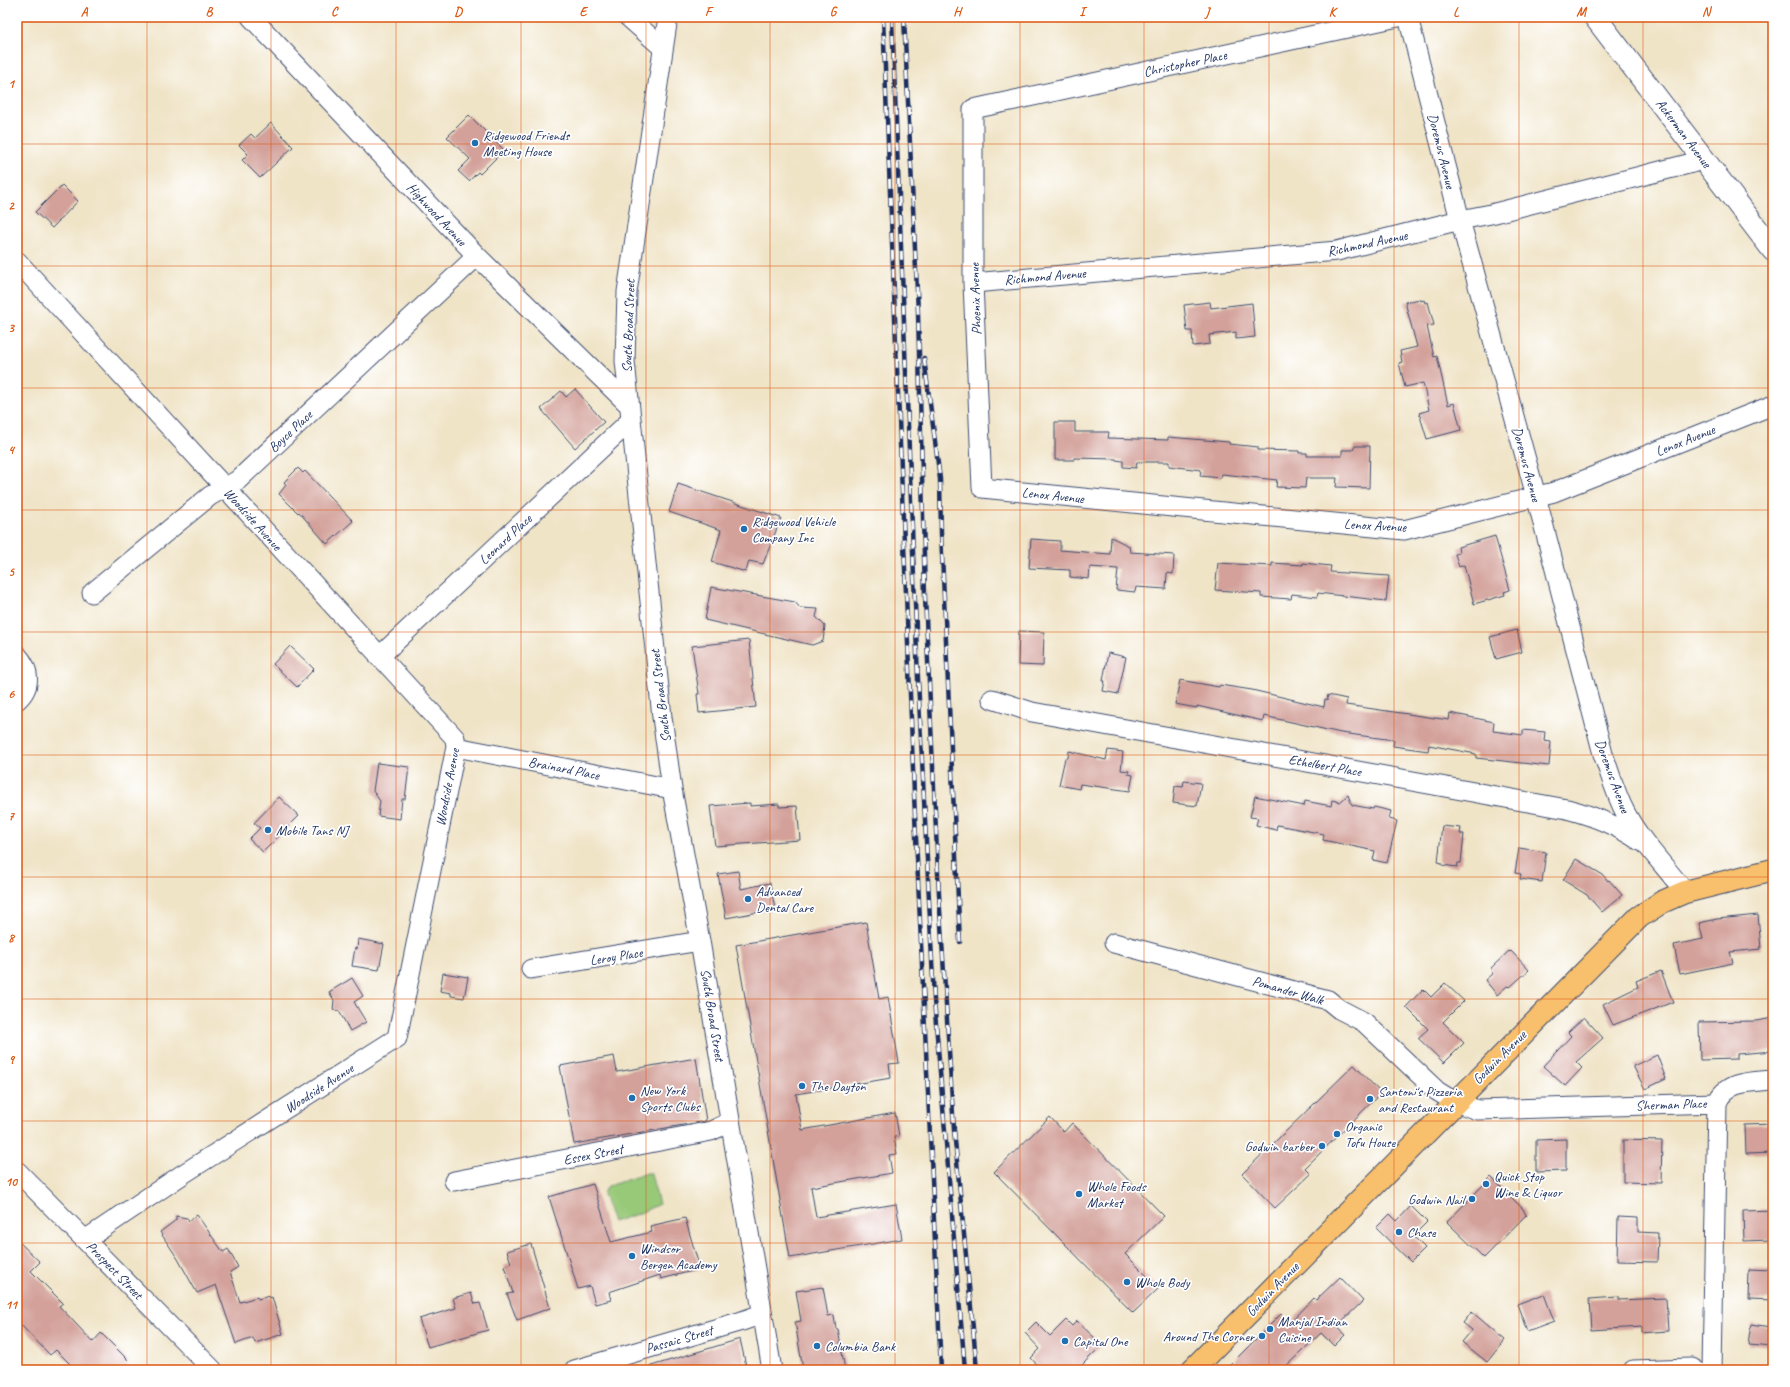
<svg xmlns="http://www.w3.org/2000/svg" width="1790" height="1387" viewBox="0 0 1790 1387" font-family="Caveat,sans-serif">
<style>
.green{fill:#98c978;stroke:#5a7c6b}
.building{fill:#d3a09a}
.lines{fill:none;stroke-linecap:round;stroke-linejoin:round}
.minor-casing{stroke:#3b4a6e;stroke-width:21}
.tertiary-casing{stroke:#3b4a6e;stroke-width:24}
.primary-casing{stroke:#3b4a6e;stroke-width:24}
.minor{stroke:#fff;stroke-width:19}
.tertiary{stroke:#fff;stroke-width:22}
.primary{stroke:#f8bf6c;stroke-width:22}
.rail-casing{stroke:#1b2f5e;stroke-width:4.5}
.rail{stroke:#fff;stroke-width:3;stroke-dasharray:9;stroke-linecap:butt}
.grid{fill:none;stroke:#de5710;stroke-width:1;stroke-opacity:0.55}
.poi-dot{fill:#1f6fb2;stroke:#fff;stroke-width:1.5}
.labels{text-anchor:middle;stroke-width:3.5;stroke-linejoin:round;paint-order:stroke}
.street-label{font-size:14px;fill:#1b2f5e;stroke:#fff}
.poi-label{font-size:14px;fill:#1b2f5e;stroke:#fff;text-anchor:start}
.neatline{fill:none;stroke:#de5710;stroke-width:1.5}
.grid-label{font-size:13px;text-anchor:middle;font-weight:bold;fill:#de5710}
</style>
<rect width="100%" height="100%" fill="#fff"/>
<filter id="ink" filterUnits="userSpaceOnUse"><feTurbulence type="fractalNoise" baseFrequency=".025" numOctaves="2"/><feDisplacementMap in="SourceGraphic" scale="8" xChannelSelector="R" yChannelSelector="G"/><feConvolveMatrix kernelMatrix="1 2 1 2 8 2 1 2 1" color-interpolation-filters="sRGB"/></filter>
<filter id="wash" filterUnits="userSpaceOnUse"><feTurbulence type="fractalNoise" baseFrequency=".012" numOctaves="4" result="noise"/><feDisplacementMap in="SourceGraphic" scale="16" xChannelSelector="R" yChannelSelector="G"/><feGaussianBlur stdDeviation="0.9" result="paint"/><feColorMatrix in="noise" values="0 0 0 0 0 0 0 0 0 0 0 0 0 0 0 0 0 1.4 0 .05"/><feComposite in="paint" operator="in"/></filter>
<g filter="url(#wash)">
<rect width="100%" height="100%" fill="#f0e4c7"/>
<!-- green -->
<path class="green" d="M647,1173L651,1174L659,1204L640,1213L613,1222L603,1194L605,1189L608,1186Z"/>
<g id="blocks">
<!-- building -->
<path class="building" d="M469,115L504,150L480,174L478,172L469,181L458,171L470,159L447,137Z
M271,123L293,147L260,178L242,160L248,154L239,145L251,134L255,138Z
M62,185L78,201L52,228L35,212Z
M1420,299L1421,301L1424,300L1425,303L1428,302L1434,325L1427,326L1434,357L1437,356L1448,405L1454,403L1461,430L1427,439L1419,413L1429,410L1423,383L1405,387L1399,363L1402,362L1400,351L1417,347L1405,302Z
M1210,302L1211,308L1252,303L1255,337L1236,339V332L1209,335L1210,344L1193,346L1192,331H1187L1184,305Z
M575,389L604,422L575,448L541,409L561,391L566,397Z
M1055,422H1075V432H1109L1108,438L1168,440V437L1229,442V444L1258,447V450L1299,451V453H1307V456H1342V450H1353L1355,446H1370L1369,488L1336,487L1337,478H1306L1305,488L1276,487L1277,480L1222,474L1221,478L1200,476L1201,470L1169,466V462H1137L1136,468L1123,467V461L1116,460V459L1074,458V460H1055Z
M298,468L303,473L305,471L353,521L327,544L299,512L298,513L279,494L286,485L284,482Z
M678,484L781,518L763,564L749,561L746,572L712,562L721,530L669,512Z
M1495,536L1510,590L1504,592L1505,595L1474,604L1464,565L1459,567L1455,554L1459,553L1458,547Z
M1111,537L1129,546L1130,552L1174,555L1173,574L1167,573L1166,589L1136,587L1135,592L1116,590L1118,569L1090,567L1089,579L1070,577V570L1029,568L1031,539L1060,541V550L1110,554Z
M1218,563L1272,566V563L1303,565V563L1331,566L1330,572L1389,576L1386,601L1318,593L1317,597L1292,594L1291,599L1261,597V593L1215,590Z
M711,587L795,602L800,608L818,609L816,617L825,626L823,641L812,645L705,620Z
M1517,630L1522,652L1496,659L1490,637Z
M1019,631L1044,632L1043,666L1018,665Z
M749,640L756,707L699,713L697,694H699L692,646Z
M290,646L314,669L297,687L273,664Z
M1108,653L1126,657L1118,694L1103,691L1105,681H1103Z
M1180,680L1219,687L1220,685L1252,690L1324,707L1325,699L1327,700L1328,695L1347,699L1346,705L1449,720L1450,713L1494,722L1493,731L1523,735V730L1545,732L1544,741L1551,742L1549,766L1476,758V754L1429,745L1428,751L1393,746L1394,740L1341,733L1264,716L1263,721L1197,706V708L1175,704Z
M1108,750L1123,752L1121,770L1129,771L1128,774L1133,775L1130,791L1080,784L1079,789L1059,785L1065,758H1068L1069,751L1106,760Z
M377,763L409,767L405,799H402L400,819L378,816L380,801L373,791Z
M1184,781L1201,783L1197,806L1173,803L1175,786L1183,787Z
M1348,795L1352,805L1373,809L1374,807L1391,811L1389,819L1397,821L1387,863L1373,860L1375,851L1323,840L1324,834L1277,825L1276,830L1256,825L1258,818L1250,817L1255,796L1304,806L1305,801L1331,806L1332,800L1340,802Z
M279,797L299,816L263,852L249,839L260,828L254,823Z
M750,803V806L779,804V807L797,806L800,840L715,846L710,806Z
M1442,826L1461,828L1460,834H1464L1461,863H1458L1457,867L1442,865V863L1438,862Z
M1519,848L1546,852L1542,882L1520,879L1521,874L1515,873Z
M1576,859L1603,875L1608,881L1609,880L1622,895L1602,912L1587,895L1563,880Z
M738,871L741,889L770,883L775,909L726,918L718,874Z
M1758,915L1761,949L1730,952L1733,963L1680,974L1674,945L1703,939L1699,923L1717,919Z
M866,922L879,999L888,997L899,1063L889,1064L891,1078L796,1094L802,1130L895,1113L899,1136L894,1137L897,1154L889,1155L892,1173L811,1187L816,1217L896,1204L902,1239L790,1258L736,945Z
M358,939L384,944L379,970L352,966L355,948L357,949Z
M1509,951L1510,952L1511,951L1529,970L1510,987L1507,986L1497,995L1485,980L1492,974L1491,968Z
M1661,971L1673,1002L1613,1025L1603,1004L1638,987L1636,981Z
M443,973L468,977L464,998L451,996V993L440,991Z
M352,978L363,996L354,1002L366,1022L350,1031L339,1011L333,1010L334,1000L329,992Z
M1445,983L1464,1001L1443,1022L1464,1043L1444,1063L1418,1038L1428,1029L1406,1007L1423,989L1431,997Z
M1584,1017L1603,1038L1576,1062L1582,1068L1565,1086L1543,1066L1571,1036L1568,1032Z
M1773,1018V1051L1737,1054V1059L1700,1060L1699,1022L1756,1021Z
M1657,1055L1666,1079L1645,1089L1633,1066Z
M614,1056L617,1072L696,1058L706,1121L574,1144L560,1066Z
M1354,1065L1381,1093L1305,1168L1311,1174L1275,1208L1242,1174Z
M1050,1117L1064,1132L1072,1123L1164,1216L1125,1254L1159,1288L1133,1313L994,1172Z
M1773,1124V1153L1746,1154L1745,1125Z
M1566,1139V1171L1536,1172V1140Z
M1623,1140L1662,1141L1661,1183L1623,1182Z
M1491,1177L1523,1209L1526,1215L1484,1258L1447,1222Z
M593,1184L611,1242L652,1232L650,1226L685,1218L700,1269L661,1279L660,1275L609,1292L611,1300L595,1304L590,1286L578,1289L549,1197Z
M1411,1206L1427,1222L1413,1236L1425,1248L1411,1262L1376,1228L1390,1214L1397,1221Z
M1773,1210V1240L1744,1241L1743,1211Z
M197,1215L223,1252L228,1249L238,1267L230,1272L240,1302L257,1297L258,1299L269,1296L270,1298L272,1297L283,1334L255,1343L253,1338L236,1344L216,1285L197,1293L178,1259L160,1232L176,1220V1216L187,1218L189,1221Z
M1618,1217L1638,1218V1232L1658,1233L1657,1262L1617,1261Z
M17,1240L40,1262L31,1271L63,1303L59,1306L93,1342L101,1333L129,1361L121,1370H76L56,1350L50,1355L17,1321Z
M531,1244L550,1308L517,1320L507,1294L513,1293L504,1266L511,1263L507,1251Z
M1749,1269L1773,1270V1300L1748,1299Z
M1340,1277L1363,1301L1336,1327L1345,1335L1334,1346L1321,1333L1282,1370H1225L1281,1314L1290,1323L1314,1298L1316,1300Z
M823,1287L828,1316L834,1315L836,1329H838L845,1370H803L795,1322L801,1321L796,1291Z
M471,1293L475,1304L480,1303L488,1330L428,1347L419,1319L456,1308L453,1298Z
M1544,1294L1554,1321L1527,1331L1517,1304Z
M1618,1297V1300L1666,1298L1668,1331L1642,1333V1327L1591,1330L1589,1299Z
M1472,1312L1505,1340L1487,1362L1462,1342L1472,1330L1463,1323Z
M1066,1320L1072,1326L1077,1321L1102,1345L1077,1370H1042L1031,1358L1040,1349L1025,1333L1036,1322L1050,1336Z
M1751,1324L1773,1327V1347L1748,1345Z
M740,1339L747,1370H649L648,1367Z"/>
</g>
</g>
<g filter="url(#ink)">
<use href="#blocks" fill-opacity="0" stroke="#3b4a6e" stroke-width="1"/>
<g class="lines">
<!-- minor casing -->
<g class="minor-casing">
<path id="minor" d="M251,17L477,256L629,405
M628,17L663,48
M668,17L627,292L625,361L662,717L672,789L700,941L772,1370
M1398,17L973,109V283L982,488L1404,530L1554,492L1773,405
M1408,17L1460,220L1536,496L1603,754C1610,773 1615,793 1625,812C1640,841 1665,866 1685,892
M17,261L455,738L456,747L397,1038L183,1174L85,1240
M973,283L1337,251L1460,220L1491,214L1704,160
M92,593L210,496L238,480L477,256
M17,655C30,669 32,687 17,700
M379,657L630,421
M992,699L1032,712L1567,809C1594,816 1617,825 1640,841
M456,747L672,789
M1114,943L1328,1000L1339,1009L1364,1022L1437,1091L1455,1102L1477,1110L1717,1103L1712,1370
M531,969L700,941
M1717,1103C1726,1080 1752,1082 1773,1080
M17,1171L213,1370
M454,1181L711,1131L730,1122
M574,1370L742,1321L762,1314
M1633,1370L1691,1368L1696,1370"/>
</g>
<!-- tertiary casing -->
<g class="tertiary-casing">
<path id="tertiary" d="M1595,17L1773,250"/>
</g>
<!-- primary casing -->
<g class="primary-casing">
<path id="primary" d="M1192,1370L1639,917L1662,902L1685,892L1773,870"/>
</g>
<!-- minor -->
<use href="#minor" class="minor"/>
<!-- tertiary -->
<use href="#tertiary" class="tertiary"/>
<!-- primary -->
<use href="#primary" class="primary"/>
<!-- rail casing -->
<g class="rail-casing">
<path id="rail" d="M883,17L914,794L941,1370
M892,17L918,679L934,1000L965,1370
M904,17L918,312L925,597L939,894L954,1130L977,1370
M924,358L940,479L941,533L960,942"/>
</g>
<!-- rail -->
<use href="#rail" class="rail"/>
</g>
</g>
<!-- grid -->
<path class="grid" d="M147,17V1370M271,17V1370M396,17V1370M521,17V1370M646,17V1370M770,17V1370M895,17V1370M1020,17V1370M1144,17V1370M1269,17V1370M1394,17V1370M1519,17V1370M1643,17V1370M17,144H1773M17,266H1773M17,388H1773M17,510H1773M17,632H1773M17,755H1773M17,877H1773M17,999H1773M17,1121H1773M17,1243H1773"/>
<!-- markers -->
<g class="poi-dot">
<circle cx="475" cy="143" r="4"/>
<circle cx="744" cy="529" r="4"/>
<circle cx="268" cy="830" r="4"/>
<circle cx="748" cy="899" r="4"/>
<circle cx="802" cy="1086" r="4"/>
<circle cx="632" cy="1098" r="4"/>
<circle cx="1370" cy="1099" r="4"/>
<circle cx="1337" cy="1134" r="4"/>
<circle cx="1322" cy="1146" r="4"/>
<circle cx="1486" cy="1184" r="4"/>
<circle cx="1079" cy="1194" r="4"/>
<circle cx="1472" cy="1199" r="4"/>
<circle cx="1399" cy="1232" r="4"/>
<circle cx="632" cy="1256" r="4"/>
<circle cx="1127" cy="1282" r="4"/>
<circle cx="1270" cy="1329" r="4"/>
<circle cx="1262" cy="1336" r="4"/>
<circle cx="1065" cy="1341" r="4"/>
<circle cx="817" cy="1346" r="4"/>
</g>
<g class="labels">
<!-- street labels -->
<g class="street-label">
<text transform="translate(1185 63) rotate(-12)" y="5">Christopher Place</text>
<text transform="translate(1684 133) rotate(53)" y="5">Ackerman Avenue</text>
<text transform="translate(1442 151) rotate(76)" y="5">Doremus Avenue</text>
<text transform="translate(437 214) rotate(47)" y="5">Highwood Avenue</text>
<text transform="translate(1367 243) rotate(-12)" y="5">Richmond Avenue</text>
<text transform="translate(1045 276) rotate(-5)" y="5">Richmond Avenue</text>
<text transform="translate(975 299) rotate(-92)" y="5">Phoenix Avenue</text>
<text transform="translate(628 326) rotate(-88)" y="5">South Broad Street</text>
<text transform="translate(290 431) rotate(-43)" y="5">Boyce Place</text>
<text transform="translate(1685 440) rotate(-22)" y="5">Lenox Avenue</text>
<text transform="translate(1527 464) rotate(75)" y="5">Doremus Avenue</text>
<text transform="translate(1053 495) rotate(6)" y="5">Lenox Avenue</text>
<text transform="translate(253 519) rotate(48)" y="5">Woodside Avenue</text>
<text transform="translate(1375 525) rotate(3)" y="5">Lenox Avenue</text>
<text transform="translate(505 539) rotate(-43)" y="5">Leonard Place</text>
<text transform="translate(660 696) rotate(-97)" y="5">South Broad Street</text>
<text transform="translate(1325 765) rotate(10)" y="5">Ethelbert Place</text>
<text transform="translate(564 768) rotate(11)" y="5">Brainard Place</text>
<text transform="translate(1613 776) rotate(70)" y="5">Doremus Avenue</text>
<text transform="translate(447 787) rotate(-79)" y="5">Woodside Avenue</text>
<text transform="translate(616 956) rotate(-9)" y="5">Leroy Place</text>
<text transform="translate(1288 990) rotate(16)" y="5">Pomander Walk</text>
<text transform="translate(713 1015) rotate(81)" y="5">South Broad Street</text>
<text transform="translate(1499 1057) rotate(-45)" y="5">Godwin Avenue</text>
<text transform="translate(319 1088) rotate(-33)" y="5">Woodside Avenue</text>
<text transform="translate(1671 1104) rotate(-2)" y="5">Sherman Place</text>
<text transform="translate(593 1154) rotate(-11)" y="5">Essex Street</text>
<text transform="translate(115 1270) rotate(46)" y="5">Prospect Street</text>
<text transform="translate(1272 1289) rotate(-46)" y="5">Godwin Avenue</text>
<text transform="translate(679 1339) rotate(-16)" y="5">Passaic Street</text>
</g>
<!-- poi labels -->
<g class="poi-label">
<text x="483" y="140">Ridgewood Friends<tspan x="483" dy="16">Meeting House</tspan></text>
<text x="752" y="526">Ridgewood Vehicle<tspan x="752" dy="16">Company Inc</tspan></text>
<text x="276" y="835">Mobile Tans NJ</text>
<text x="756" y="896">Advanced<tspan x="756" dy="16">Dental Care</tspan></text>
<text x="810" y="1091">The Dayton</text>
<text x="640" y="1095">New York<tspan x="640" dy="16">Sports Clubs</tspan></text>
<text x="1378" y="1096">Santoni's Pizzeria<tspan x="1378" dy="16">and Restaurant</tspan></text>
<text x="1345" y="1131">Organic<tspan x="1345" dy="16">Tofu House</tspan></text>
<text x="1314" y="1151" text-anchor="end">Godwin barber</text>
<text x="1494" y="1181">Quick Stop<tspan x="1494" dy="16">Wine &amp; Liquor</tspan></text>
<text x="1087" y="1191">Whole Foods<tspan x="1087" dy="16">Market</tspan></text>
<text x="1464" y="1204" text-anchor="end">Godwin Nail</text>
<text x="1407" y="1237">Chase</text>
<text x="640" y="1253">Windsor<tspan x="640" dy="16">Bergen Academy</tspan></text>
<text x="1135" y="1287">Whole Body</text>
<text x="1278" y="1326">Manjal Indian<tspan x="1278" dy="16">Cuisine</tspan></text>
<text x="1254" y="1341" text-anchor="end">Around The Corner</text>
<text x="1073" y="1346">Capital One</text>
<text x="825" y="1351">Columbia Bank</text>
</g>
</g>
<!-- margin -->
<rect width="1790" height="1387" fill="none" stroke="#fff" stroke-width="44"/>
<rect x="22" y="22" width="1746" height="1343" class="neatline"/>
<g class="grid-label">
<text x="84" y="16">A</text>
<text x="209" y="16">B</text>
<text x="334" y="16">C</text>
<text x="458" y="16">D</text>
<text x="583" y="16">E</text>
<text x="708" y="16">F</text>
<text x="833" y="16">G</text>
<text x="957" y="16">H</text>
<text x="1082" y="16">I</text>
<text x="1207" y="16">J</text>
<text x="1332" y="16">K</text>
<text x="1456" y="16">L</text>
<text x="1581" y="16">M</text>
<text x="1706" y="16">N</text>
<text x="11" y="88">1</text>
<text x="11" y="210">2</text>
<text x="11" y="332">3</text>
<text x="11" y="454">4</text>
<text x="11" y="576">5</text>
<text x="11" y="698">6</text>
<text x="11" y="820">7</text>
<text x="11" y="942">8</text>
<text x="11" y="1064">9</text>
<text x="11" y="1186">10</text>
<text x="11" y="1309">11</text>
</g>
</svg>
